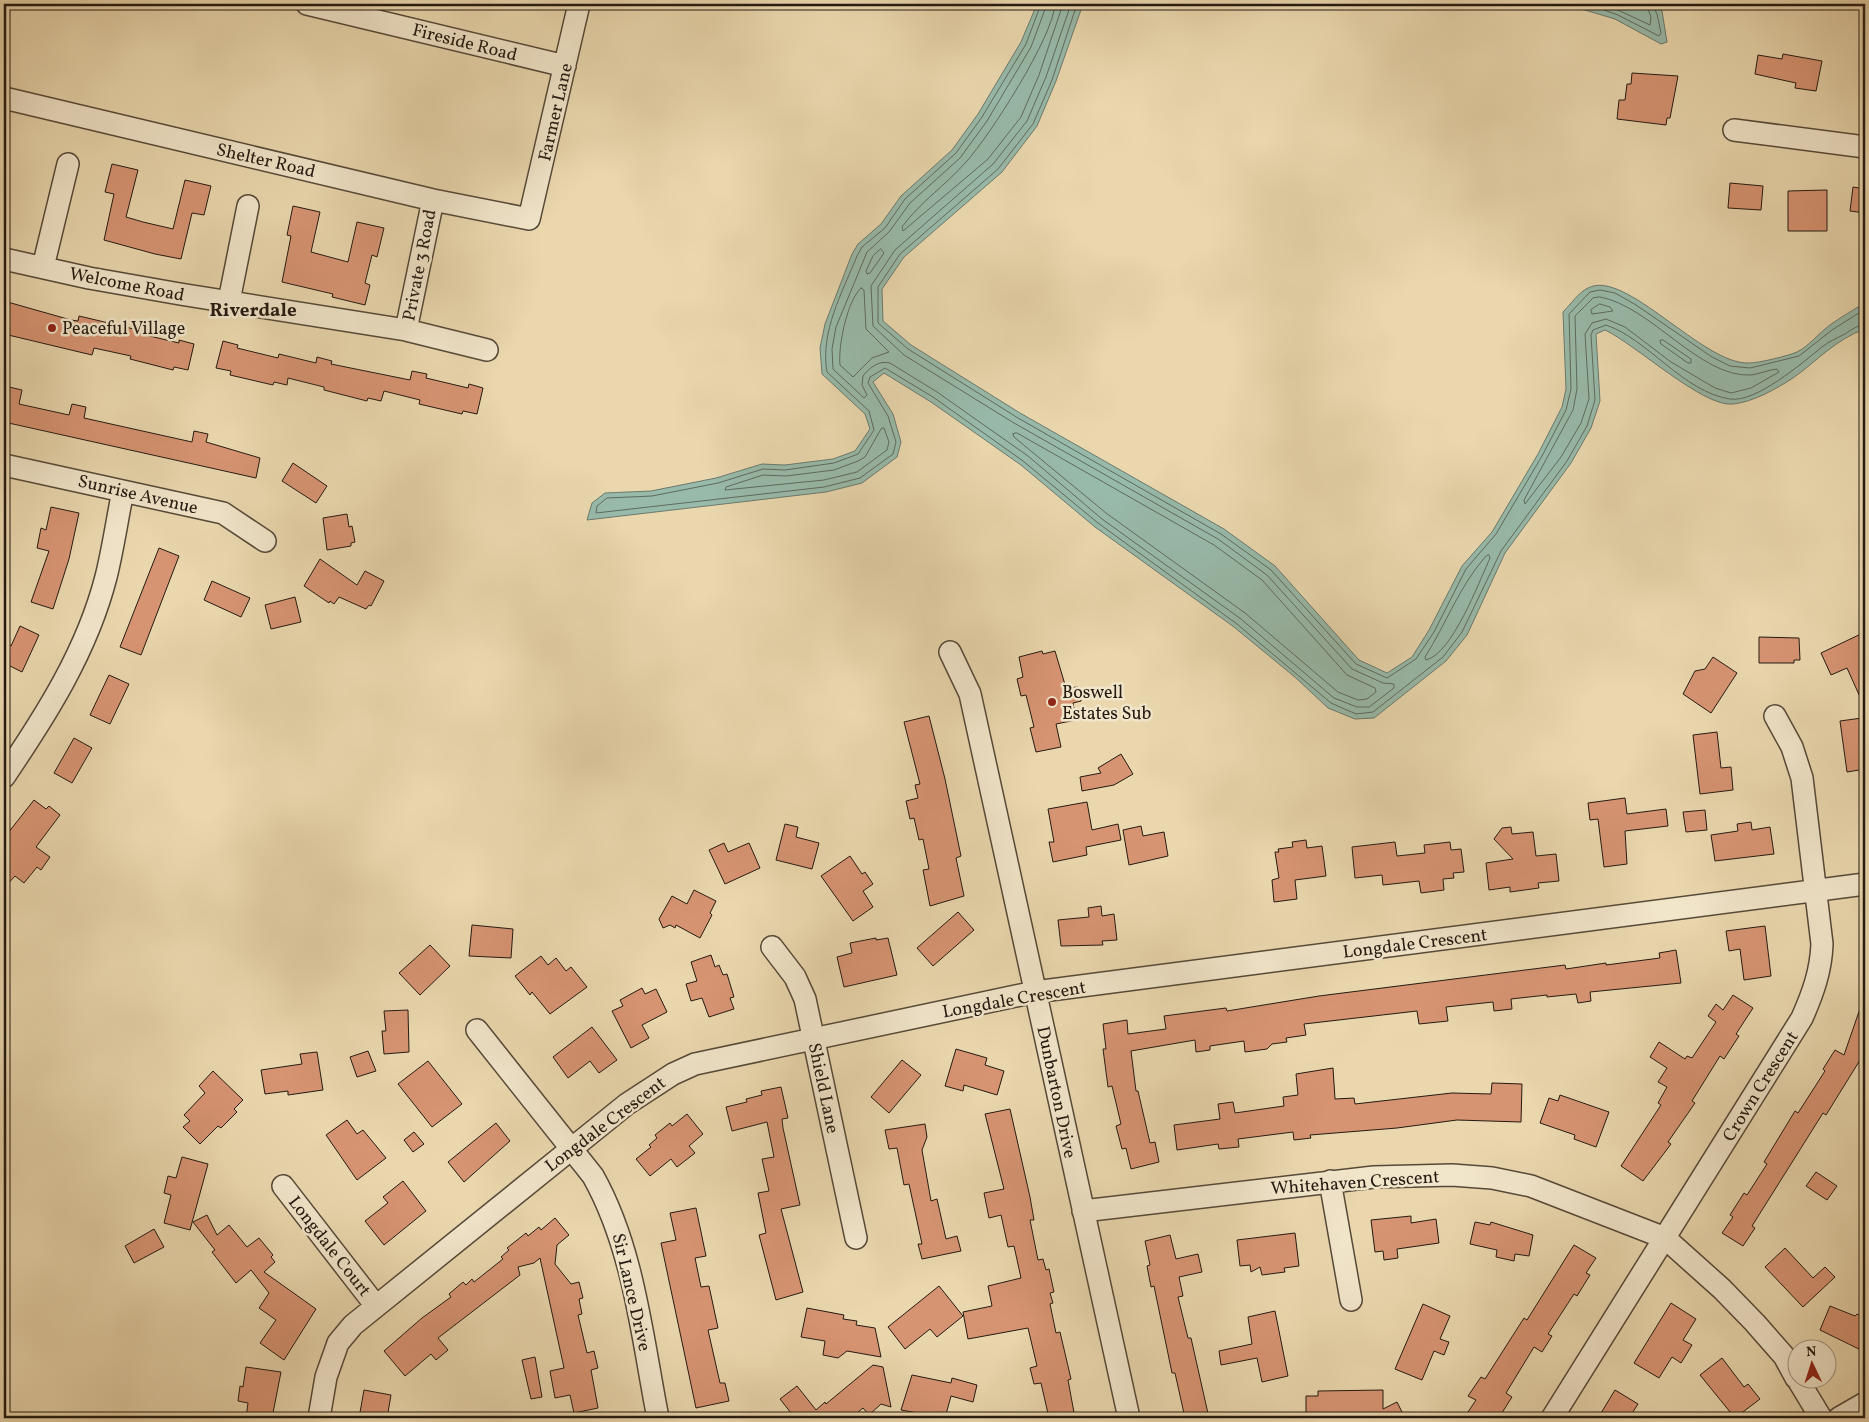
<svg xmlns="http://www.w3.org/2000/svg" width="1869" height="1422" viewBox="0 0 1869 1422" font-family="Vollkorn,serif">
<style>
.water{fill:#98baaa;stroke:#6a7a6d}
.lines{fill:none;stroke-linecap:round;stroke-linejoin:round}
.shore{stroke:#5e6a5e;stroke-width:1}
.building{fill:#d79473;stroke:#241a11}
.minor-casing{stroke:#564938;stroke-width:24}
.minor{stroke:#f1e5ca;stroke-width:21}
.poi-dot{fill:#8f2418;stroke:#f1e5ca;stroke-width:2}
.labels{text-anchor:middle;stroke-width:5;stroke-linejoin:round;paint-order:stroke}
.street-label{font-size:18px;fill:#241a11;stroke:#f1e5ca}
.poi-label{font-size:18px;fill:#241a11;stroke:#f1e5ca;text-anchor:start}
.neighbourhood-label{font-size:19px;font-weight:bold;fill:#241a11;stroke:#f1e5ca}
</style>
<rect width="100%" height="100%" fill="#ead7ae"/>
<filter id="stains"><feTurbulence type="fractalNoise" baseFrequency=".004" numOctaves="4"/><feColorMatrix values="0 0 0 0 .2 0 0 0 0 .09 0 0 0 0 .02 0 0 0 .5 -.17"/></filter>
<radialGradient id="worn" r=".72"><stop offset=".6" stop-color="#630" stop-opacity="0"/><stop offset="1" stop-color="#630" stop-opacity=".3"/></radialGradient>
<!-- water -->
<path class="water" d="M1037,4H1083L1056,81L1037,126L1002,172L904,257L882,289L883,321L911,345L1020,413L1224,529L1275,566L1359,660L1387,673L1412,657L1429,630L1462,566L1492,532L1538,454L1562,407L1566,389L1563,312C1570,305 1579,292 1588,288C1625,268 1703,365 1749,363C1759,363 1788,356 1797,352C1809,346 1819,333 1830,325C1841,317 1853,310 1865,303V329C1836,339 1817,361 1793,378C1776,389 1753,402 1733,404C1704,408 1635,344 1605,330L1596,334L1600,401L1591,428L1571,463L1505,553L1467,635L1446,661L1374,718L1355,719L1328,708L1296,678L1234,627L1095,527L1021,465L931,402L884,373L873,382L893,414L901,442L897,457L862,483L826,492L587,520L592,503L605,493L651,491L716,478L762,464L785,465L833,459L855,451L870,429L865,414L822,374L820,348L825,324L852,254L858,244L881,224L901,196L952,150L978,114L1021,42Z
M1565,4H1655L1662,11L1667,42L1661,44L1615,19Z"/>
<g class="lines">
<!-- shore -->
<path class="shore" d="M1041,4L1026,44L982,117L956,153L905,199L885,228L862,247L857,256C842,293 820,332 827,372L869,411L874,430L858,454L834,463L785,470L763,469L718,483L652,496L607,498L597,506L596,513L824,487L860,478L893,454L896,442L888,416L868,383L870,377L885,368L933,397L1023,461L1098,523L1237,624L1331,703L1356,714L1373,712L1443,657L1462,632L1501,551L1567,461L1587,426L1595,400L1591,335L1593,330L1606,325C1648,339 1683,392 1730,399C1756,403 1802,363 1822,347C1828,342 1837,338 1845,334C1851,330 1858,325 1865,324
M1047,4L1031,47L987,121L960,158L910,203L889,232L867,252L836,327L832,349L833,369L864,398L867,395L862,385L863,376C869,368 879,360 890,363L937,392L1028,456L1102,519L1241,619L1334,698L1357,707H1369L1394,688V684L1383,683L1352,669L1267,575L1218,539L1014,423L904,355L873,326L871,286L895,250L993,164L1027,121L1046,77L1071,4
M1055,4C1054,36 989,137 966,162C945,186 921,201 902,227L903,231L988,159L1021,117L1039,75L1063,4
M1077,4L1052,80L1033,124L998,169L900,254L878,287V323L908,349L1018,418L1221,534L1271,570L1356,664L1387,678L1416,659L1434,632L1466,569L1496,534L1542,456L1566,410L1571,389L1569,314L1590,292L1600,290L1615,293L1636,305L1712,357L1730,366L1750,368L1799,356L1832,330L1865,309
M1587,4L1618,15L1659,36L1661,33L1657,14L1652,4
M1605,4L1650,25L1651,17L1646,4
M881,249L884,253L870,273L867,274L866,271L873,256Z
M861,288L864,290L866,329L889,352L872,358L853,377L840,365C838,346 847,301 861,288Z
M1600,297C1651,306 1700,378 1751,375C1759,374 1768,370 1777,369L1779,372L1751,388L1731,393L1715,388L1671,362L1625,327L1606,319L1592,323L1585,334L1589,399L1581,423L1561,457L1525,504L1524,500L1573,410L1577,389L1575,316L1593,298Z
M1600,304L1610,307L1613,311L1592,314L1591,310Z
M1663,340L1691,359V363H1688L1661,344L1660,341Z
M884,428L889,442L887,450L857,472L824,480L725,490L726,487L763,475L786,476L834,470L858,461L865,457L881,429Z
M1017,433L1214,545L1262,580L1347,675L1375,688L1376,692L1367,699L1358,700L1338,692L1245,613L1106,513L1014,437L1013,434Z
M1489,555L1490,558C1479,582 1452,654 1426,660L1425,657C1446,624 1460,585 1486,556Z"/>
</g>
<!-- building -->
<path class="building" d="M1783,54L1822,61L1816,91L1795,88L1796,83L1755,74L1758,55L1782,59Z
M1632,73L1678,76L1670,118H1667L1666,125L1617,119L1619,100H1625L1627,84H1631Z
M112,164L138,170L126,217L143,222L173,229L185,180L211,186L204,215L192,213L181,259L155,254L104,240L114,194L105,192Z
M1730,183L1763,186L1761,210L1728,208Z
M1853,187L1865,189V213L1850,211Z
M1827,190V231H1788V191Z
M293,206L320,212L311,252L348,262L357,222L384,228L377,257L372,255L365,283L370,285L365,305L332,297L333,294L282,282L291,236L287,235Z
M4,301L71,320L78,321L79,316L138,330L137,333L179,343V340L194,344L188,370L174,367L173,370L130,359L131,356L94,348L92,355L4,334Z
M223,341L238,345L237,348L278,358L279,354L316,363L317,357L332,361L331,364L410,380L412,371L427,374L426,378L468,388L469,384L483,388L477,414L463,411L462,414L419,404L420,400L384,391L381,401L368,398L367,401L324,390V387L288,378L287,385L274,382L273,385L230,375L231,371L216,368Z
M9,387L22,390L19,404L69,415L72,404L86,407L84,418L192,442L194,431L208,434L206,442L260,458L256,478L4,422V401H6Z
M293,463L327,486L316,503L282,481Z
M51,507L79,513L69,559L53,609L31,602L49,551L37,548L41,528L46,530Z
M347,514L349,527L352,526L355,542L351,543V546L327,550L323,518Z
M159,548L179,556L141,655L120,647Z
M320,559L357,585L365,571L384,581L371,606L369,605L366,609L339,597L334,604L330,601L329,603L304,586Z
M212,581L250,598L241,617L204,600Z
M295,597L301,622L271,629L265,605Z
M20,626L39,635L22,672L4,663V654L8,644L11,646Z
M1865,632V708L1847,668L1831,675L1821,653Z
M1759,637L1799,638L1800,660H1794V663H1759Z
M1042,651L1043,654L1055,651L1066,688L1078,687L1081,701L1073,703L1076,720L1056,724L1061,747L1036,752L1030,728L1034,727L1026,695L1021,696L1017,679L1023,677L1019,657Z
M1713,657L1737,673L1711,713L1683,694L1695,671L1705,669Z
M109,675L129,684L110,724L90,715Z
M929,716L945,779L961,856L956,858L964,896L930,906L923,870L929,869L923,839L919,840L914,818L910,819L906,801L918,798L915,785L920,784L904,722Z
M1862,718L1863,723L1865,722V769L1847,772L1840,721Z
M1717,732L1721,768L1731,767L1733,790L1700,794L1693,735Z
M74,738L92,748L72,783L54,773Z
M1121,754L1133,774L1114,785L1082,791L1080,777L1101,773L1098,768Z
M1625,798L1627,814L1666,809L1668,826L1625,831L1627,864L1604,867L1598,819L1590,820L1588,803Z
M34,800L46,809L49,806L60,815L36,847L50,857L41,870L37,867L24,883L15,876L4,888V838Z
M1087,802L1092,830L1118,824L1121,840L1086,847L1087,855L1053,862L1049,842H1054L1048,809Z
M1705,810L1707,830L1686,832L1683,812Z
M1751,822L1752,830L1770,827L1774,854L1715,861L1711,835L1738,831L1737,824Z
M785,824L798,827L796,837L819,843L812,869L776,860Z
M1141,826L1143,836L1164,832L1168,856L1129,865L1123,830Z
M1511,827L1512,834L1533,832L1536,856L1556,854L1559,881L1538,883L1539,888L1510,892V887L1489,890L1486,863L1513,859L1494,839L1502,828Z
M1306,840L1307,848L1322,846L1326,876L1295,880L1297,899L1274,902L1272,880L1279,878L1275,852H1279L1278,849L1293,847L1292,842Z
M1395,842L1397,856L1425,853L1424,845L1450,842L1451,850L1461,849L1464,872L1453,873L1454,878L1443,879L1444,890L1421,893L1419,881L1383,885L1382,875L1355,878L1352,847Z
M724,843L728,852L749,843L760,868L725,884L709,850Z
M850,856L862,874L865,872L873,884L863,891L873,907L853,921L821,876Z
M694,890L716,901L710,913L712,915L700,938L676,925L675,928L670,925L663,928L659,919L672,896L687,904Z
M1101,906L1102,916L1114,914L1117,940L1102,941L1103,945L1061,946L1058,920L1089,917L1088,908Z
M958,912L974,930L933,966L917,948Z
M472,925L513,929L511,958L469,956Z
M1765,926L1771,976L1744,980L1740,949L1729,951L1726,931Z
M876,938V940L888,938L897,975L844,987L837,957L852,953L850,943Z
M430,945L450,966L420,995L399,973Z
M1676,950L1681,983L1590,992L1591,1001L1578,1003L1576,994L1547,997V995L1511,999L1512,1009L1494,1011L1493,1002L1446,1007L1448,1021L1419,1024L1417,1011L1304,1024L1306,1035L1286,1038L1287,1042L1272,1044L1267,1049L1245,1052L1244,1041L1210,1046V1050L1196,1052L1195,1040L1131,1051L1136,1091H1138L1150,1143L1155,1142L1159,1162L1131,1169L1126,1148L1122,1149L1116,1126L1121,1124L1112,1086L1108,1087L1103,1049H1106L1103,1024L1127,1020L1128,1034L1166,1029L1164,1016L1226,1008L1227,1011L1319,996L1565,965L1566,969L1606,963V965L1660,958L1659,953Z
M711,955L715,967L719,965L723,975L727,974L734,997L730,998L734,1009L709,1017L702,998L691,1001L686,984L697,981L691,962Z
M541,956L548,965L556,958L566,971L571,967L587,987L550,1014L532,992L530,995L515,976Z
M642,988L645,994L656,989L667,1012L642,1025L649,1038L631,1048L612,1011L623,1006L620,1000Z
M1733,995L1753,1008L1736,1034L1739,1036L1724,1059L1720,1056L1692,1101L1695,1103L1668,1142L1671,1144L1643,1181L1621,1166L1661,1105L1658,1103L1667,1087L1658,1082L1667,1068L1650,1057L1659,1042L1685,1059L1687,1056L1692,1058L1716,1022L1708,1016L1716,1004L1723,1010Z
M1863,1000L1865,1001V1052L1826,1115L1823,1113L1752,1226L1755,1228L1743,1246L1722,1233L1733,1217L1730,1215L1744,1193L1747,1195L1767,1164L1764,1162L1795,1111L1798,1113L1825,1071L1823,1069L1835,1050L1844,1055Z
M408,1010L409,1052L384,1054L382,1031H386L384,1011Z
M592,1027L617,1060L599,1073L590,1061L568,1078L553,1057Z
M956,1049L987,1058L985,1065L1004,1071L997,1095L964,1085L963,1091L945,1086Z
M368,1051L376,1071L357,1077L350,1057Z
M317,1052L323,1090L288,1095V1091L265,1094L261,1070L302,1064L300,1054Z
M902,1060L921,1075L889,1113L871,1097Z
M428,1061L462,1104L432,1127L398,1084Z
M1333,1068L1335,1099L1354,1098L1355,1104L1452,1093L1491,1094L1492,1083L1522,1084L1521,1122L1457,1120L1397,1128L1310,1135L1311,1138L1294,1140L1293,1132L1238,1139L1239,1147L1219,1149L1218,1144L1177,1150L1174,1125L1220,1119L1218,1104L1233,1102L1235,1113L1284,1106L1283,1097L1298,1095L1296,1074Z
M213,1071L243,1100L234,1109L237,1112L221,1128L218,1126L200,1144L183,1127L190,1121L184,1115L205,1093L199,1086Z
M781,1087L788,1118L782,1119L783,1128L800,1205L781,1209L803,1292L776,1300L759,1235L766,1233L758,1193L769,1191L762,1159L774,1157L767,1122L732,1131L726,1107L747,1102L746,1099L762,1095L761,1091Z
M1560,1095L1609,1112L1596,1147L1574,1139L1575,1135L1540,1123L1549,1098L1558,1101Z
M1010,1109L1030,1197L1034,1220H1030L1038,1260L1043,1259L1046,1270L1049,1269L1054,1292L1050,1293L1053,1303L1050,1304L1056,1333L1060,1332L1071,1379L1068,1380L1075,1418H1049L1041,1383L1034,1384L1030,1368L1037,1366L1028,1328L968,1339L963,1312L992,1306L988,1286L1021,1278L1014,1246L1008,1247L1001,1215L989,1218L984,1193L1004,1189L985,1114Z
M687,1114L703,1134L689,1146L695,1153L677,1167L671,1159L650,1176L636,1159L651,1147L649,1145L657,1138L655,1135L670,1123L672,1126Z
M347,1120L357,1134L363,1130L386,1158L357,1180L326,1135Z
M496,1123L510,1141L464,1182L448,1162Z
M925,1124L927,1137L922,1150L931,1201L937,1199L946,1239L957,1236L961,1251L922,1259L918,1244H922L909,1184L904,1185L897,1148L889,1149L885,1130Z
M414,1132L424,1144L413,1152L404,1140Z
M182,1157L208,1164L190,1230L164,1223L171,1195L164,1193L168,1176L176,1178Z
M1816,1172L1837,1186L1827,1200L1806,1186Z
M403,1181L426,1211L384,1245L365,1221L388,1203L383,1197Z
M696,1208L706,1256L695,1258L701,1287L709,1286L718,1328L708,1330L720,1383H725L729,1401L696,1408L661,1243L676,1240L670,1213Z
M207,1215L217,1235L229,1225L247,1247L259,1238L273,1255L271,1257L275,1262L264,1272L316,1309L284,1360L260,1343L276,1320L259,1308L269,1293L251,1270L236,1283L212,1252L215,1250L193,1222Z
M1411,1216V1223L1436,1219L1439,1243L1397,1249L1398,1258L1384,1260L1383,1251L1375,1252L1371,1220Z
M555,1218L569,1235L557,1245L555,1264L571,1284L579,1282L583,1298L579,1299L582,1314L578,1315L587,1353L594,1351L598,1368L591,1370L598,1408L574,1413L570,1395L555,1398L550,1371L564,1368L540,1258L534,1263L518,1267L520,1275L438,1338L448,1350L436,1360L431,1354L405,1376L384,1351L422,1318L451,1297L449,1294L463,1282L466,1285L472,1279L474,1282L503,1259L501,1257L509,1250L507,1248L526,1233L528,1236L539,1227L541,1230Z
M1475,1222L1490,1225L1491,1222L1533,1235L1529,1256L1515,1254L1514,1261L1496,1257L1497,1250L1470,1244Z
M154,1229L164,1247L134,1263L125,1246Z
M1295,1233L1299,1266L1284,1268L1285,1272L1262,1275L1260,1267L1251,1272L1250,1265L1240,1266L1237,1240Z
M1170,1235L1176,1259L1198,1254L1202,1272L1179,1277L1183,1296L1178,1297L1188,1338H1191L1209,1418H1185L1175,1373H1172L1154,1286L1151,1287L1147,1266L1150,1265L1145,1241Z
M1574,1245L1596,1258L1586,1273L1590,1275L1577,1296L1574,1294L1548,1334L1552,1336L1542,1352L1534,1347L1506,1393L1512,1397L1500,1416L1495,1413L1492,1418H1464L1476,1400L1468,1396L1481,1377L1485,1379L1524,1318L1527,1320Z
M1785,1248L1813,1278L1825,1267L1835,1277L1803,1307L1765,1267Z
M939,1286L963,1316L937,1337L930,1329L905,1349L888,1327Z
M1671,1303L1696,1319L1683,1340L1692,1345L1681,1363L1672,1357L1659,1378L1634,1363Z
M1423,1304L1450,1316L1440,1339L1449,1342L1444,1355L1434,1351L1422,1380L1395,1369Z
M1830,1306L1855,1316L1857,1314L1864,1318L1865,1352L1820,1330Z
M807,1308L844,1315L843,1319L857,1321L856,1325L875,1328L881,1357L847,1351L838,1358L823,1355L825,1341L801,1337Z
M1275,1311L1288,1376L1262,1382L1257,1358L1221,1365L1219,1351L1252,1344L1248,1317Z
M535,1357L542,1397L531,1399L522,1360Z
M1722,1358L1744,1387L1748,1384L1760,1399L1735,1418L1700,1375Z
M873,1365L883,1367L891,1407L881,1404L869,1415L863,1408L851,1418H795L780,1399L797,1386L816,1410L825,1402L826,1404Z
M246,1367L281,1372L272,1418H246L248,1403L238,1401L240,1386L243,1387Z
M912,1375L951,1383L952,1378L977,1385L973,1402L951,1396L945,1418L901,1410Z
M364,1390L391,1395L387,1418H359Z
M1383,1390V1409L1397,1402L1405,1418H1306V1396H1318V1391Z
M1615,1390L1638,1404L1629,1418H1598Z"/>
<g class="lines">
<!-- minor casing -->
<g class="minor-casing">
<path id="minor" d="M307,4L565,66
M4,98L433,200L529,219L579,4
M1734,130L1865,147
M4,259L89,278L180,294L406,330L487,350
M43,267L68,164
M229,301L248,206
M406,330L433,200
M4,465L223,513L265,541
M950,652L970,694L1129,1418
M4,777C46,715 87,651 106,577C113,549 117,520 123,491
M772,947L795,977L805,999L856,1238
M477,1030L593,1176C634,1249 642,1337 658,1418
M1330,1181L1351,1300
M283,1186L376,1306
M1083,1211L1374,1177L1452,1175L1492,1178L1531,1186L1665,1238L1722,1289L1755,1323L1784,1356L1796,1378
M1798,1380L1821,1418
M319,1418L326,1377L338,1343L353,1325L627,1104L673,1074L695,1064L1035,992L1865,884
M1552,1418L1802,1018C1813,993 1821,971 1822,944L1802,778L1792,747L1775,716
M1839,1418L1865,1403"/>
</g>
<!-- minor -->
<use href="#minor" class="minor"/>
</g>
<!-- markers -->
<g class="poi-dot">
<circle cx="52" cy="328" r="5"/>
<circle cx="1052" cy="702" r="5"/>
</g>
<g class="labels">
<!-- street labels -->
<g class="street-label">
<text transform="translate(465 42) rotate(14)" y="6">Fireside Road</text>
<text transform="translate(555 112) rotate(-77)" y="6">Farmer Lane</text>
<text transform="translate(266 160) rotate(13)" y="6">Shelter Road</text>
<text transform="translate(419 265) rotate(-79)" y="6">Private 3 Road</text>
<text transform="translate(127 284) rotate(11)" y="6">Welcome Road</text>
<text transform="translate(138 494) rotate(13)" y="6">Sunrise Avenue</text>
<text transform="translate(1415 943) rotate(-7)" y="6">Longdale Crescent</text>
<text transform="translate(1014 999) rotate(-10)" y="6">Longdale Crescent</text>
<text transform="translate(1760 1086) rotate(-58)" y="6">Crown Crescent</text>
<text transform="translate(824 1088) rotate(78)" y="6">Shield Lane</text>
<text transform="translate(1057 1092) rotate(78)" y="6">Dunbarton Drive</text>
<text transform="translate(605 1124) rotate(-37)" y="6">Longdale Crescent</text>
<text transform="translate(1355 1182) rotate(-4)" y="6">Whitehaven Crescent</text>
<text transform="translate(330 1246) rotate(52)" y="6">Longdale Court</text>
<text transform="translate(632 1292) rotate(77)" y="6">Sir Lance Drive</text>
</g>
<!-- poi labels -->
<g class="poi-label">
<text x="62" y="334">Peaceful Village</text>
<text x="1062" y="698">Boswell<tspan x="1062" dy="21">Estates Sub</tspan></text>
</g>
<!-- neighbourhood labels -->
<g class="neighbourhood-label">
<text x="253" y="316">Riverdale</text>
</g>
</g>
<!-- margin -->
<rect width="1869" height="1422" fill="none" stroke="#ead7ae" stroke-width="20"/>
<rect x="5" y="5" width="1859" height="1412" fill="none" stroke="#241a11" stroke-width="2.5"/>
<rect x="10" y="10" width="1849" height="1402" fill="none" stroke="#241a11"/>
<!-- north arrow -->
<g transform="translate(1812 1364) rotate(356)"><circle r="24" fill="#f1e5ca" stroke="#9f9480"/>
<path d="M0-4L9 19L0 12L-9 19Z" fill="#8f2418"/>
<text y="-8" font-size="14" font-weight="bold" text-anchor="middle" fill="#241a11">N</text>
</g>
<rect width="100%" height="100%" filter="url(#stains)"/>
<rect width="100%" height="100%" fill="url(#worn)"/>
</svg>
